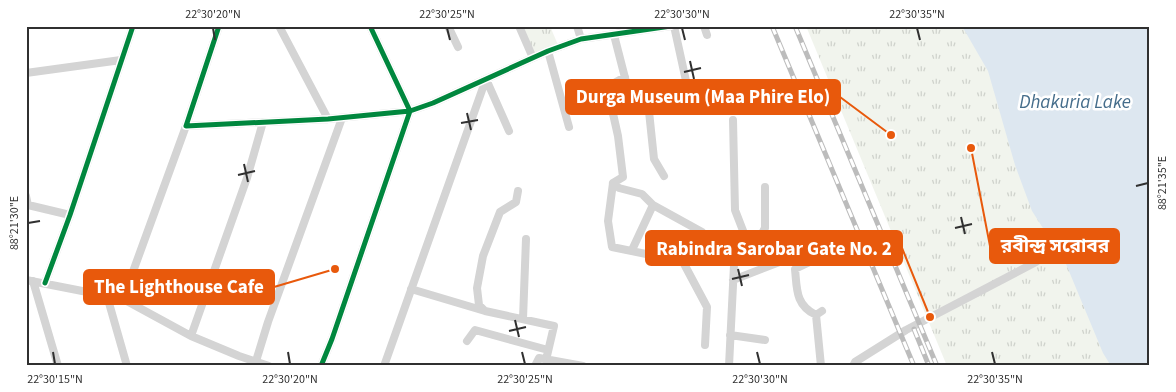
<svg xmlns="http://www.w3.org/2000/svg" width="1176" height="392" viewBox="0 0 1176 392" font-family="'Source Sans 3','Noto Sans Bengali',sans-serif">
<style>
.park{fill:url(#park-tufts)}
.water{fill:#dde7f0}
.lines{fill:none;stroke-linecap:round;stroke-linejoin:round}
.minor{stroke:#d4d4d4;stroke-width:8}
.rail-casing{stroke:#bcbcbc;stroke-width:5}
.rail{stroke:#fff;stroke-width:3;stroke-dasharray:9;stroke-linecap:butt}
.cycleway-casing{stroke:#fff;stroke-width:8}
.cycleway{stroke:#00873e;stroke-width:5}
.ticks{fill:none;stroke:#303030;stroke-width:2}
.labels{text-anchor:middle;stroke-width:5;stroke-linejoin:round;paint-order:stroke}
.water-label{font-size:19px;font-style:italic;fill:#456d8b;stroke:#fff}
.leader{fill:none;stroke:#e8590c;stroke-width:2}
.callout-dot{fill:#e8590c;stroke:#fff;stroke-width:2}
.callout{fill:#e8590c;stroke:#e8590c;stroke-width:2}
.callout-label{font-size:19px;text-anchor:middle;font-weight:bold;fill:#fff}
.neatline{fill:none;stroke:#303030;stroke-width:2}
.ticks-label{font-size:12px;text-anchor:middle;fill:#303030}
</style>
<defs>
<pattern id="park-tufts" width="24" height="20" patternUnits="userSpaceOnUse" patternTransform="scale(1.25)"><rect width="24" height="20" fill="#f1f4ed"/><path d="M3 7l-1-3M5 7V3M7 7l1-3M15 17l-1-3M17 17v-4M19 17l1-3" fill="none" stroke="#cfd2cc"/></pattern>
</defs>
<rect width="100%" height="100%" fill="#fff"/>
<!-- park -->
<path class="park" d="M522,26H550L558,45L534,55Z
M806,26H1150V366H947Z"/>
<!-- water -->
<path class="water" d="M962,26H1150V366H1111L1103,353L1066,264L1032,211L1015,165L988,71Z"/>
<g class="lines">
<!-- minor -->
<path class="minor" d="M219,26L186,126L328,119L410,111L433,103L548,51L581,39L671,26
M279,26L328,119
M448,26L458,47
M519,26L533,58
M577,26L581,39
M674,26L688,90
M704,26L707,35
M614,35L631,101L666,104
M548,51L569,127
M26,73L121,60
M486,79L509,131
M648,102L654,159L664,176
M733,120L735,210L747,241
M613,183L608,221L612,247L680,261L683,262L707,307L705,345
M613,183L623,177L618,136L607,87L625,77
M613,183L619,188L642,194L653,205L632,250
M26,196L28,205L70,215
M653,205L702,232L705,235V241L700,244L683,262
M26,280L123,299L191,336L239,356L269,366
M733,280L816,248
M33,281L58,366
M45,283L70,215L133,26
M411,289L485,311L554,326L546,360
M107,296L127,366
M123,299L186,126
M485,311L479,305L477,288L483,256L500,212L516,202L518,191
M816,315C795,305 797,288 795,269L831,252
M523,319L526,239
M730,335L765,340
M191,336L247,178L263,122
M467,341L475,330L548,350
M256,361L268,322L342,118
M321,366L332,339L410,111L370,26
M384,366L486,79
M535,366L539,358L583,366
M729,366L734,265L737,248L747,241L760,237L765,228V187
M821,366L816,315L822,311
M853,366L855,362L906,330L1036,262"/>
<!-- rail casing -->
<g class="rail-casing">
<path id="rail" d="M772,26L914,366
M795,26L937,366
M914,329L929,366"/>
</g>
<!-- rail -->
<use href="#rail" class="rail"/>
<!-- cycleway casing -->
<g class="cycleway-casing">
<path id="cycleway" d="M219,26L186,126L328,119L410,111L433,103L548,51L581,39L671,26
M45,283L70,215L133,26
M321,366L332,339L410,111L370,26"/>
</g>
<!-- cycleway -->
<use href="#cycleway" class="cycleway"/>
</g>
<!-- ticks -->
<path class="ticks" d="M213,28L215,40M447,28L450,40M682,28L685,40M917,28L920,40M690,61L694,79M684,72L701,68M467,113L471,130M461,123L478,120M244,164L248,182M238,175L255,171M1136,186L1148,183M961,217L965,234M28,223L40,221M955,228L972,224M738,269L742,286M732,279L749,275M515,320L519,337M509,331L526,327M53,352L55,364M288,352L290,364M522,352L525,364M757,352L760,364M992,352L995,364"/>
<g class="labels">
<!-- water labels -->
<g class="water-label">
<text x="1075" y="108">Dhakuria Lake</text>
</g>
</g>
<!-- callouts -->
<path class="leader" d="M891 135L840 97M971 148L990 246M930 317L902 248M335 269L274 287"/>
<g class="callout-dot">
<circle cx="891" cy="135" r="5"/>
<circle cx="971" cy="148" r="5"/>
<circle cx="930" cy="317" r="5"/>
<circle cx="335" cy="269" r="5"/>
</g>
<g class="callout">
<rect x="566" y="80" width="274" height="34" rx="5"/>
<rect x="990" y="229" width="129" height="34" rx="5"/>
<rect x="646" y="231" width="256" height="34" rx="5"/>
<rect x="84" y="270" width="190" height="34" rx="5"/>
</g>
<g class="callout-label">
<text x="703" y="103">Durga Museum (Maa Phire Elo)</text>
<text x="1055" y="252">রবীন্দ্র সরোবর</text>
<text x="774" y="255">Rabindra Sarobar Gate No. 2</text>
<text x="179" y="293">The Lighthouse Cafe</text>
</g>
<!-- border -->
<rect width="1176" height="392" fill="none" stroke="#ffffff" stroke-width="55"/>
<rect x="28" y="28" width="1120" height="336" class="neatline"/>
<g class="ticks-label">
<text x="213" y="18">22°30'20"N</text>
<text x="447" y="18">22°30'25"N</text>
<text x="682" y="18">22°30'30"N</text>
<text x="917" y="18">22°30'35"N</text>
<text transform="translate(1162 183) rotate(-90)" y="4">88°21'35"E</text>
<text transform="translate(14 223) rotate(-90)" y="4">88°21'30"E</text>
<text x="55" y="383">22°30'15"N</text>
<text x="290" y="383">22°30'20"N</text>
<text x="525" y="383">22°30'25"N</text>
<text x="760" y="383">22°30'30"N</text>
<text x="995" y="383">22°30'35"N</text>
</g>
</svg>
